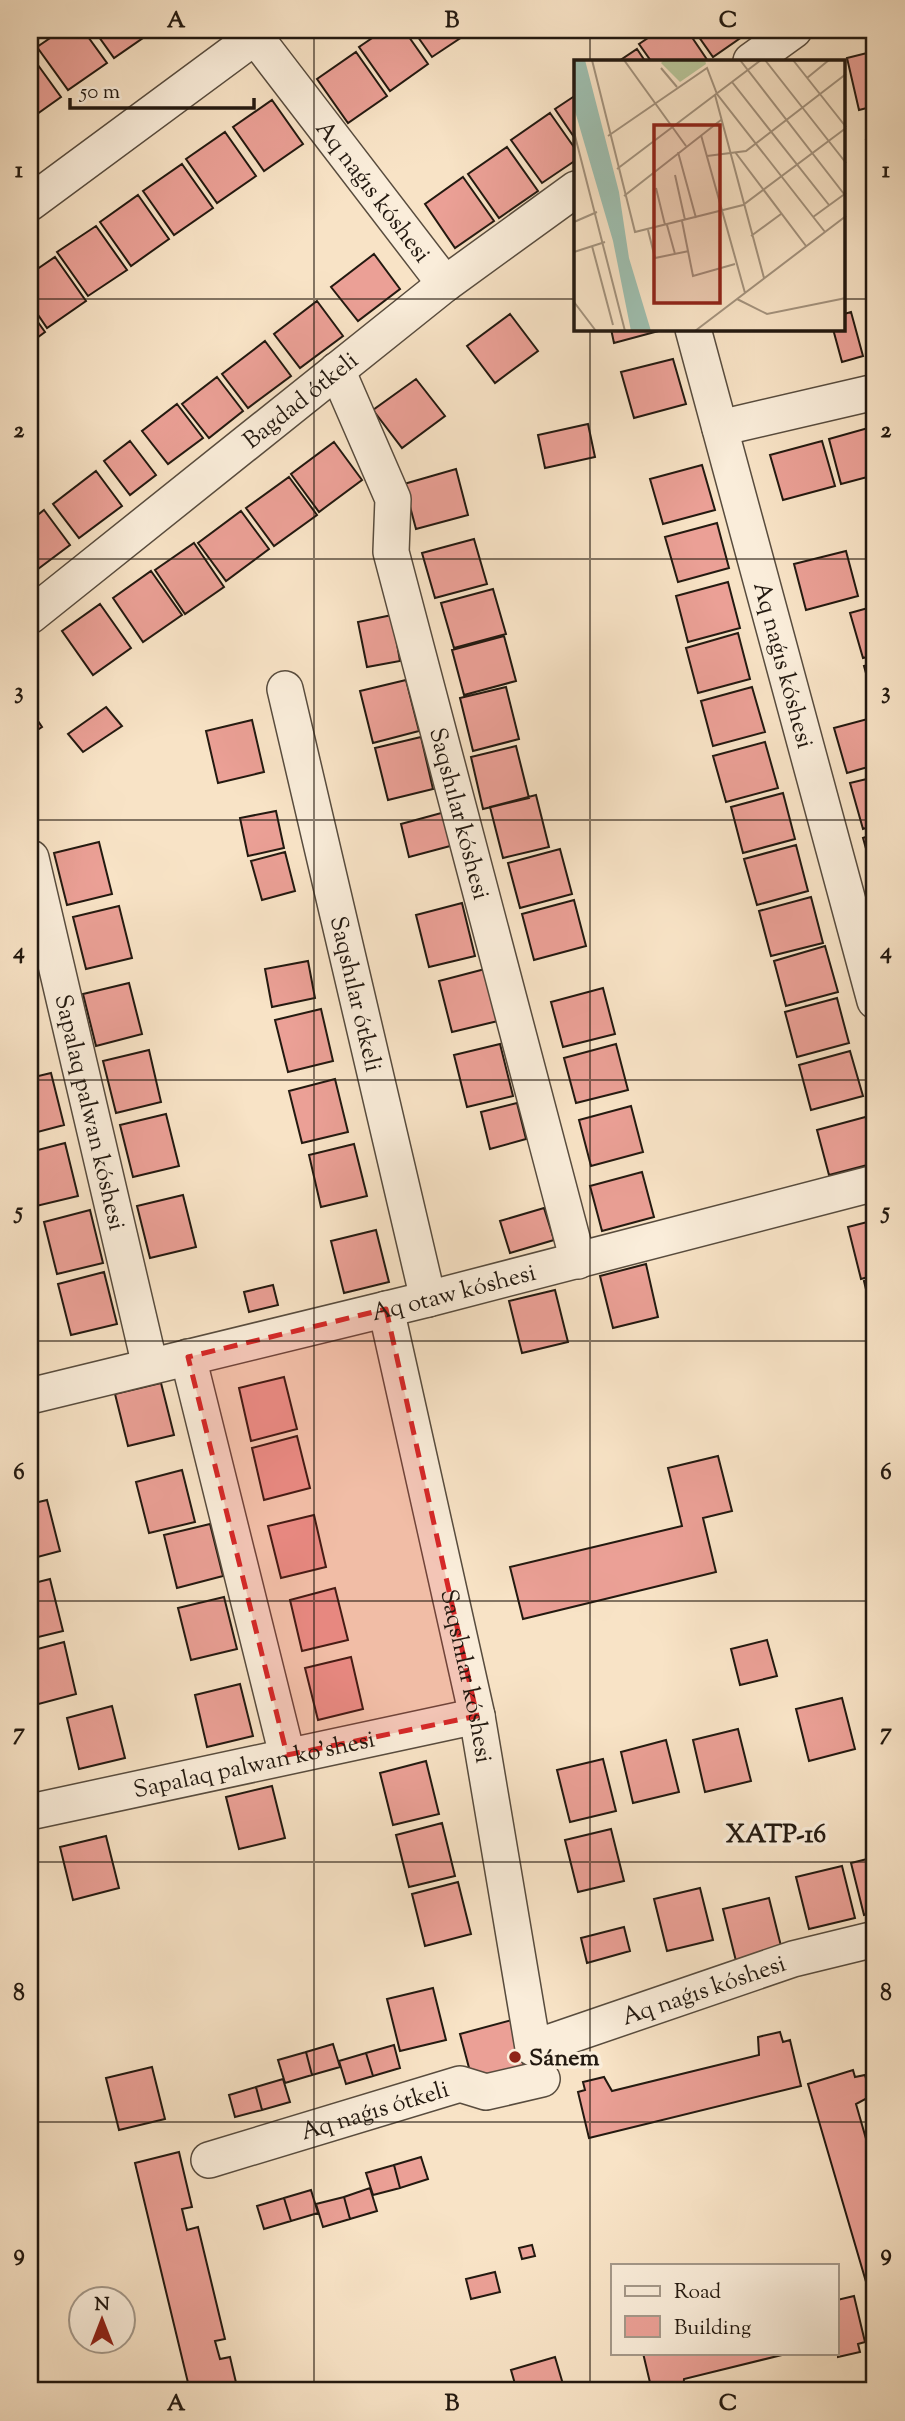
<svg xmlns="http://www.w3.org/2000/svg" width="905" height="2421" viewBox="0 0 905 2421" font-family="'Sorts Mill Goudy',serif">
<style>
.building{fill:#eba096;stroke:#231910;stroke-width:2}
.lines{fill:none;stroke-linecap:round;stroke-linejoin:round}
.minor-casing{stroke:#584c3e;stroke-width:38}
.minor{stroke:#faedda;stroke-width:35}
.marked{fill:#d62828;fill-opacity:0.2;stroke:#d62828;stroke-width:5;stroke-dasharray:14 9;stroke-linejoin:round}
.grid{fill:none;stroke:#231910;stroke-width:2;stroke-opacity:0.55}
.poi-dot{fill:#8f2418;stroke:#faedda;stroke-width:2.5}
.labels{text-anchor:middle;stroke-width:7;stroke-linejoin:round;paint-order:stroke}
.street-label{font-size:24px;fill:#231910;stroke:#faedda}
.poi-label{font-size:24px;font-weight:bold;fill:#231910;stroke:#faedda;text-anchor:start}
.neighbourhood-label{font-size:26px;font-weight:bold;fill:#231910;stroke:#faedda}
.inset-road{fill:none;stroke:#a3927d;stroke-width:2}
.view{fill:#8f2418;fill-opacity:0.15;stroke:#8f2418;stroke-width:3.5}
.inset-edge{fill:none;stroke:#231910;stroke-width:3.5}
.neatline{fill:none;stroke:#231910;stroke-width:2.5}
.grid-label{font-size:23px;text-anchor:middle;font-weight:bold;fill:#231910}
</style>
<rect width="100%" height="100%" fill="#f8e3c6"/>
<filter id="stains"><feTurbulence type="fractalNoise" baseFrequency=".00286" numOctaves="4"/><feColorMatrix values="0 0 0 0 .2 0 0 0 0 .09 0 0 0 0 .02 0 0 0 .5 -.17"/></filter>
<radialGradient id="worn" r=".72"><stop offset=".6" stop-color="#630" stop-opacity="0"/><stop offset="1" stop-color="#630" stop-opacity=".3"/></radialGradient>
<!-- building -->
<path class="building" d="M62,30H83L107,63L68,90L37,47Z
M94,30H152L153,31L114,58Z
M384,30H404L428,64L390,91L359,47Z
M413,30H470L471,31L432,57Z
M660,30H687L708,61H651L639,44Z
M694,30H752L713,57Z
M637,49L645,61H619Z
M875,51V106L859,110L847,58Z
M356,52L387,96L348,123L317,79Z
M30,54L61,97L30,119Z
M576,95V140L555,109Z
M272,100L303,144L264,171L233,127Z
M550,113L576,150V160L542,183L511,140Z
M225,132L256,176L217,203L186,159Z
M875,138V178L866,140Z
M507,147L538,191L499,218L468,174Z
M182,164L213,208L174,235L143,191Z
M463,177L494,221L455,248L425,204Z
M138,195L169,239L131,266L100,222Z
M96,226L127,270L88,296L57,252Z
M374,254L400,289L358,321L331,287Z
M55,257L86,301L47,328L30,303V274Z
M317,301L343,336L300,368L274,334Z
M30,311L45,332L30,343Z
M851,312L863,356L842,362L833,329H844V314Z
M875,312V342L868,314Z
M510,314L538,351L495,383L467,346Z
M611,329H666L614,343Z
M265,341L291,376L248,408L222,374Z
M673,359L686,404L634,418L621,372Z
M217,377L243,411L209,438L182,404Z
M416,379L445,416L402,448L373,410Z
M177,404L203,438L168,464L142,431Z
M588,424L595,457L545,468L538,435Z
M875,426V475L841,484L829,439Z
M130,441L156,475L130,495L104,461Z
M822,441L835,486L783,500L770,455Z
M334,442L362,480L319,512L291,474Z
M702,465L715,510L663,524L650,479Z
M456,469L468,515L416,529L404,484Z
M96,471L122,506L79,538L53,504Z
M289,477L317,515L274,546L246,508Z
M44,510L70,545L30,575V521Z
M241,511L269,549L226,581L198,543Z
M717,523L729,568L678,582L665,537Z
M474,539L487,584L435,598L422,553Z
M194,543L224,587L185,614L155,570Z
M846,551L858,596L806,610L794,564Z
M151,571L182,615L143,642L113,598Z
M728,582L740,628L688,642L676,596Z
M493,589L506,634L454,648L441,603Z
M100,604L131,648L93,675L62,631Z
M875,606V655L863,658L850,613Z
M392,615L400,661L367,667L358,622Z
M738,633L750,679L698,693L686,648Z
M504,636L516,681L464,695L452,650Z
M875,663V706L864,666Z
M406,680L419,731L373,743L360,691Z
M506,687L519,739L473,751L460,698Z
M752,687L765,732L713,746L701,701Z
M106,707L122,726L83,752L68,734Z
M30,709L42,727L30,735Z
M875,717V765L847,773L834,728Z
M252,720L264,772L218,783L206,731Z
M421,737L433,789L388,800L375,748Z
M765,742L778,788L726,802L713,756Z
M516,746L529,798L483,809L471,757Z
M875,777V825L863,829L850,783Z
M783,793L795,839L743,853L731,807Z
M536,795L549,847L503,858L490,807Z
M276,811L284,848L248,856L240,818Z
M445,812L454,845L409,857L401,824Z
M875,834V881L863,838Z
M99,842L112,894L67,905L54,853Z
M796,845L808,891L757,905L744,859Z
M560,849L572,894L520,908L508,863Z
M285,852L295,891L262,900L251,861Z
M811,897L823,943L771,956L759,911Z
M574,900L586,946L534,960L522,914Z
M462,903L475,956L429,967L416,915Z
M119,906L132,958L86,969L73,917Z
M825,946L838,992L786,1006L774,961Z
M308,961L315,998L272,1007L265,969Z
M485,969L498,1021L452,1032L439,981Z
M129,983L142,1034L96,1046L83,994Z
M603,988L615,1034L563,1047L551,1002Z
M837,998L849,1043L797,1057L785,1012Z
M321,1009L333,1061L288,1072L275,1020Z
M500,1044L513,1096L467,1107L454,1055Z
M616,1044L628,1090L576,1103L564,1058Z
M149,1050L161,1102L116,1113L103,1061Z
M850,1051L863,1096L811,1110L799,1065Z
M51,1073L64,1125L30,1134V1078Z
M335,1079L348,1132L302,1143L289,1091Z
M517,1103L526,1139L490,1149L481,1112Z
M631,1106L643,1152L591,1166L579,1120Z
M166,1114L179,1166L133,1177L120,1125Z
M869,1116L875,1139V1163L829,1175L817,1130Z
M65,1143L78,1196L32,1207L30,1152Z
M354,1144L367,1196L321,1207L309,1155Z
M642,1172L654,1217L602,1231L590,1186Z
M183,1195L196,1247L150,1258L137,1206Z
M544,1208L554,1240L510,1253L500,1221Z
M90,1210L103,1263L57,1274L44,1222Z
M875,1220V1275L861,1279L848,1227Z
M376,1230L389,1282L344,1293L331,1241Z
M646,1264L658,1317L613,1328L600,1276Z
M104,1272L117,1324L71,1335L58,1284Z
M875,1279V1327L864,1281Z
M273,1285L278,1305L249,1312L244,1292Z
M555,1290L568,1342L522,1353L509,1301Z
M284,1377L297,1429L251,1441L239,1388Z
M161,1383L174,1435L128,1446L115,1394Z
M297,1436L310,1488L264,1500L252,1448Z
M718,1456L732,1511L703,1518L716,1572L523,1619L510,1567L682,1526L668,1468Z
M182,1470L195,1522L149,1533L136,1482Z
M47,1500L60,1551L30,1559V1504Z
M314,1515L326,1567L281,1578L268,1526Z
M210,1524L223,1576L177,1588L164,1535Z
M50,1579L63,1631L30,1639V1584Z
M335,1588L348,1640L302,1651L290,1600Z
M224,1597L237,1649L191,1660L178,1608Z
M767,1640L777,1676L740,1685L731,1649Z
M64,1642L76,1694L31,1706L30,1651Z
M351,1657L363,1709L318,1720L305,1668Z
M240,1684L253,1736L207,1747L195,1695Z
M842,1698L855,1749L809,1761L796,1709Z
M112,1706L125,1758L79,1769L67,1718Z
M738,1729L751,1781L705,1792L693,1740Z
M666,1740L679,1792L633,1803L621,1752Z
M603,1759L616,1811L570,1822L557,1770Z
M426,1761L439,1814L393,1825L380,1773Z
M272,1786L285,1838L239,1849L226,1797Z
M442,1823L455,1876L409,1887L396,1835Z
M611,1829L624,1881L578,1892L565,1840Z
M106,1836L119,1888L73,1900L60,1847Z
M875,1857V1912L864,1915L851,1863Z
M842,1866L855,1918L809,1929L796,1877Z
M458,1882L471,1934L425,1946L412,1894Z
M700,1888L713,1940L667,1951L654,1899Z
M769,1898L782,1950L736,1961L723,1909Z
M624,1927L630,1951L587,1963L581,1938Z
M433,1988L446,2040L400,2051L387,1999Z
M512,2020L524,2066L472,2079L460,2034Z
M780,2032L783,2042L790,2040L801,2086L589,2138L578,2092L585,2090L583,2082L604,2077L612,2091L759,2055L758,2037Z
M333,2044L340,2067L312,2075L306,2052Z
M394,2045L400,2068L373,2076L366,2053Z
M306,2052L312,2075L285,2083L278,2060Z
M366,2053L373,2076L346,2084L339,2061Z
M152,2067L165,2119L119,2130L106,2078Z
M853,2070L855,2077L865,2075L871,2096L856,2104L875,2170V2290L869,2292L808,2084Z
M283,2079L290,2102L262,2110L256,2087Z
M256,2087L262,2110L235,2117L229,2095Z
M179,2152L192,2207L182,2209L187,2230L198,2227L225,2339L215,2341L220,2359L230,2357L238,2391H190L135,2163Z
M421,2157L428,2179L400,2188L394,2165Z
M394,2165L400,2188L373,2195L366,2173Z
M370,2188L377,2211L350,2219L344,2197Z
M311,2190L318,2213L291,2221L284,2198Z
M344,2197L350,2219L323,2227L316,2204Z
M284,2198L291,2221L264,2229L257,2206Z
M532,2245L535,2256L522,2259L519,2248Z
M495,2272L500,2292L471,2299L466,2279Z
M854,2296L865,2342L858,2344L860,2352L838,2357L837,2300Z
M643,2353H790L684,2379L683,2391H652Z
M555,2357L565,2391H517L511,2370Z"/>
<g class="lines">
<!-- minor casing -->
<g class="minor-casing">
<g id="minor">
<path id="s1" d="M250,30L445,284"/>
<path d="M751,61L794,30"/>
<path d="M30,203L264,30"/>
<path id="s2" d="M693,329L875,1001"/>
<path id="s3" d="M337,370L393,499L391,552L578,1261"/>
<path d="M720,428L875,392"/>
<path id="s4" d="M30,616L445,284L576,189"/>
<path id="s5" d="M285,689L428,1299"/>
<path id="s6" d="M31,858L150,1366"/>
<path id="s7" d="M386,1309L477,1716L533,2048L793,1959L875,1939"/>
<path d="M188,1357L287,1755"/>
<path id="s8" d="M30,1396L428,1299L875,1183"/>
<path id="s9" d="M30,1812L477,1716"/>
<path id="s10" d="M209,2160L460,2084L486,2092L542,2079"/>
</g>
</g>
<!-- minor -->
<use href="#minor" class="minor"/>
</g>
<!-- marked area -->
<path class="marked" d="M386,1309L477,1716L287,1755L188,1357Z"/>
<!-- grid -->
<path class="grid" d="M314,30V2391M590,30V61M30,299H576M844,299H875M590,329V2391M30,559H875M30,820H875M30,1080H875M30,1341H875M30,1601H875M30,1862H875M30,2122H875"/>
<!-- markers -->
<circle class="poi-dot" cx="515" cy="2057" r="7"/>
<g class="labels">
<!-- street labels -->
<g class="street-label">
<text dy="8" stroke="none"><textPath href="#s1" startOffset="203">Aq naǵıs kóshesi</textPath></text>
<text dy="8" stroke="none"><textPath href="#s4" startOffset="346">Bagdad ótkeli</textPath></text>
<text dy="8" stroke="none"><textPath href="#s2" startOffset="348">Aq naǵıs kóshesi</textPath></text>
<text dy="8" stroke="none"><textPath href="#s3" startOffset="464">Saqshılar kóshesi</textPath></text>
<text dy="8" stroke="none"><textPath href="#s5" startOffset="313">Saqshılar ótkeli</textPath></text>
<text dy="8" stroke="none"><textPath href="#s6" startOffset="261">Sapalaq palwan kóshesi</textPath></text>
<text dy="8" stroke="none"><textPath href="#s8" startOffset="436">Aq otaw kóshesi</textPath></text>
<text dy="8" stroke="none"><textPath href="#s7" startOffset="376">Saqshılar kóshesi</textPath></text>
<text dy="8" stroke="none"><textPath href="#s9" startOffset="229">Sapalaq palwan ko'shesi</textPath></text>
<text dy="8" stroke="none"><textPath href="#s7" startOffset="934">Aq naǵıs kóshesi</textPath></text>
<text dy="8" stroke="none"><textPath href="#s10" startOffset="173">Aq naǵıs ótkeli</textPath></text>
</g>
<!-- poi labels -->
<g class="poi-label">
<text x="529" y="2065">Sánem</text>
</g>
<!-- neighbourhood labels -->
<g class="neighbourhood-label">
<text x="776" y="1842">XATP-16</text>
</g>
</g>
<!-- overview -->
<g transform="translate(574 60)">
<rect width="271" height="271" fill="#f8e3c6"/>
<path d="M90,0H131L132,4L106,22L87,3Z" fill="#b8c599"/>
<path d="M0,0H11L45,132L55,198L77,271H57L39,181L0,48Z" fill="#9ebfb0"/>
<path class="inset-road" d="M18,0L61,172L169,145L272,68M50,0L112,86M166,0L270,134M191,0L272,103M219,0L272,67M87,8L103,27M233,18L255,0M158,22L255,145M141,35L190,218M0,72L51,271M127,75L171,233M34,76L133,8L143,34L251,172M104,92L122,158M161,92L232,186M133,96L172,91L272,14M43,109L187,0M101,115L111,160M82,128L91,165M50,136L147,60M239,157L272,133M108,161L119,216L161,204M0,162L23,152M93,165L101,194M74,170L81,198L115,191M177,176L207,154M18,186L39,265M0,192L31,182M163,239L193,254L272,238M0,242L22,271M121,271L272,156"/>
<path class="view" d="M80,65H146V243H80Z"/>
<rect width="271" height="271" class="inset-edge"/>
</g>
<!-- margin -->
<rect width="905" height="2421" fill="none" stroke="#f8e3c6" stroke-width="77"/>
<!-- legend -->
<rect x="611" y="2264" width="228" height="91" fill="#faedda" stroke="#a49889" stroke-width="2"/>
<rect x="625" y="2286" width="35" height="10" fill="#faedda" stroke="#a49889" stroke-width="2"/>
<text x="674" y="2298" font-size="21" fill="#231910">Road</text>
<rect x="625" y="2316" width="35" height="21" fill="#eba096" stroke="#a49889" stroke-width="2"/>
<text x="674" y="2334" font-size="21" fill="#231910">Building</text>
<!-- north arrow -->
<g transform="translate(102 2320)"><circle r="33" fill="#faedda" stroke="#a49889" stroke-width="2"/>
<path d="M0-5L12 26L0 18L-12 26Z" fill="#8f2418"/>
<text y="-10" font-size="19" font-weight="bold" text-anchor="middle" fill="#231910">N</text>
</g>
<!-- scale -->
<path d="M70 98v10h184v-10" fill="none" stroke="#231910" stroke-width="3.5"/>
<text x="80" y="98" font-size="21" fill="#231910" stroke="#faedda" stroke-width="5" paint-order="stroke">50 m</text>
<rect x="38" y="38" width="828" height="2344" class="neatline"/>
<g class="grid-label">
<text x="176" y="27">A</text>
<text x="452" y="27">B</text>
<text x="728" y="27">C</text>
<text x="19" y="177">1</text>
<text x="886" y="177">1</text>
<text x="19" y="437">2</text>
<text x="886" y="437">2</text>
<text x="19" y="698">3</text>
<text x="886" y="698">3</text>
<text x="19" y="958">4</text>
<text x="886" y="958">4</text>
<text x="19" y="1218">5</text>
<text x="886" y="1218">5</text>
<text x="19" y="1479">6</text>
<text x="886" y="1479">6</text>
<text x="19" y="1739">7</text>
<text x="886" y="1739">7</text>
<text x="19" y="2000">8</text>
<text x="886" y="2000">8</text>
<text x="19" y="2260">9</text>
<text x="886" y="2260">9</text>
<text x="176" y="2410">A</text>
<text x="452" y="2410">B</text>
<text x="728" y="2410">C</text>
</g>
<rect width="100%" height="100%" filter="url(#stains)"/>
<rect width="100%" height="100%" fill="url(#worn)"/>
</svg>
